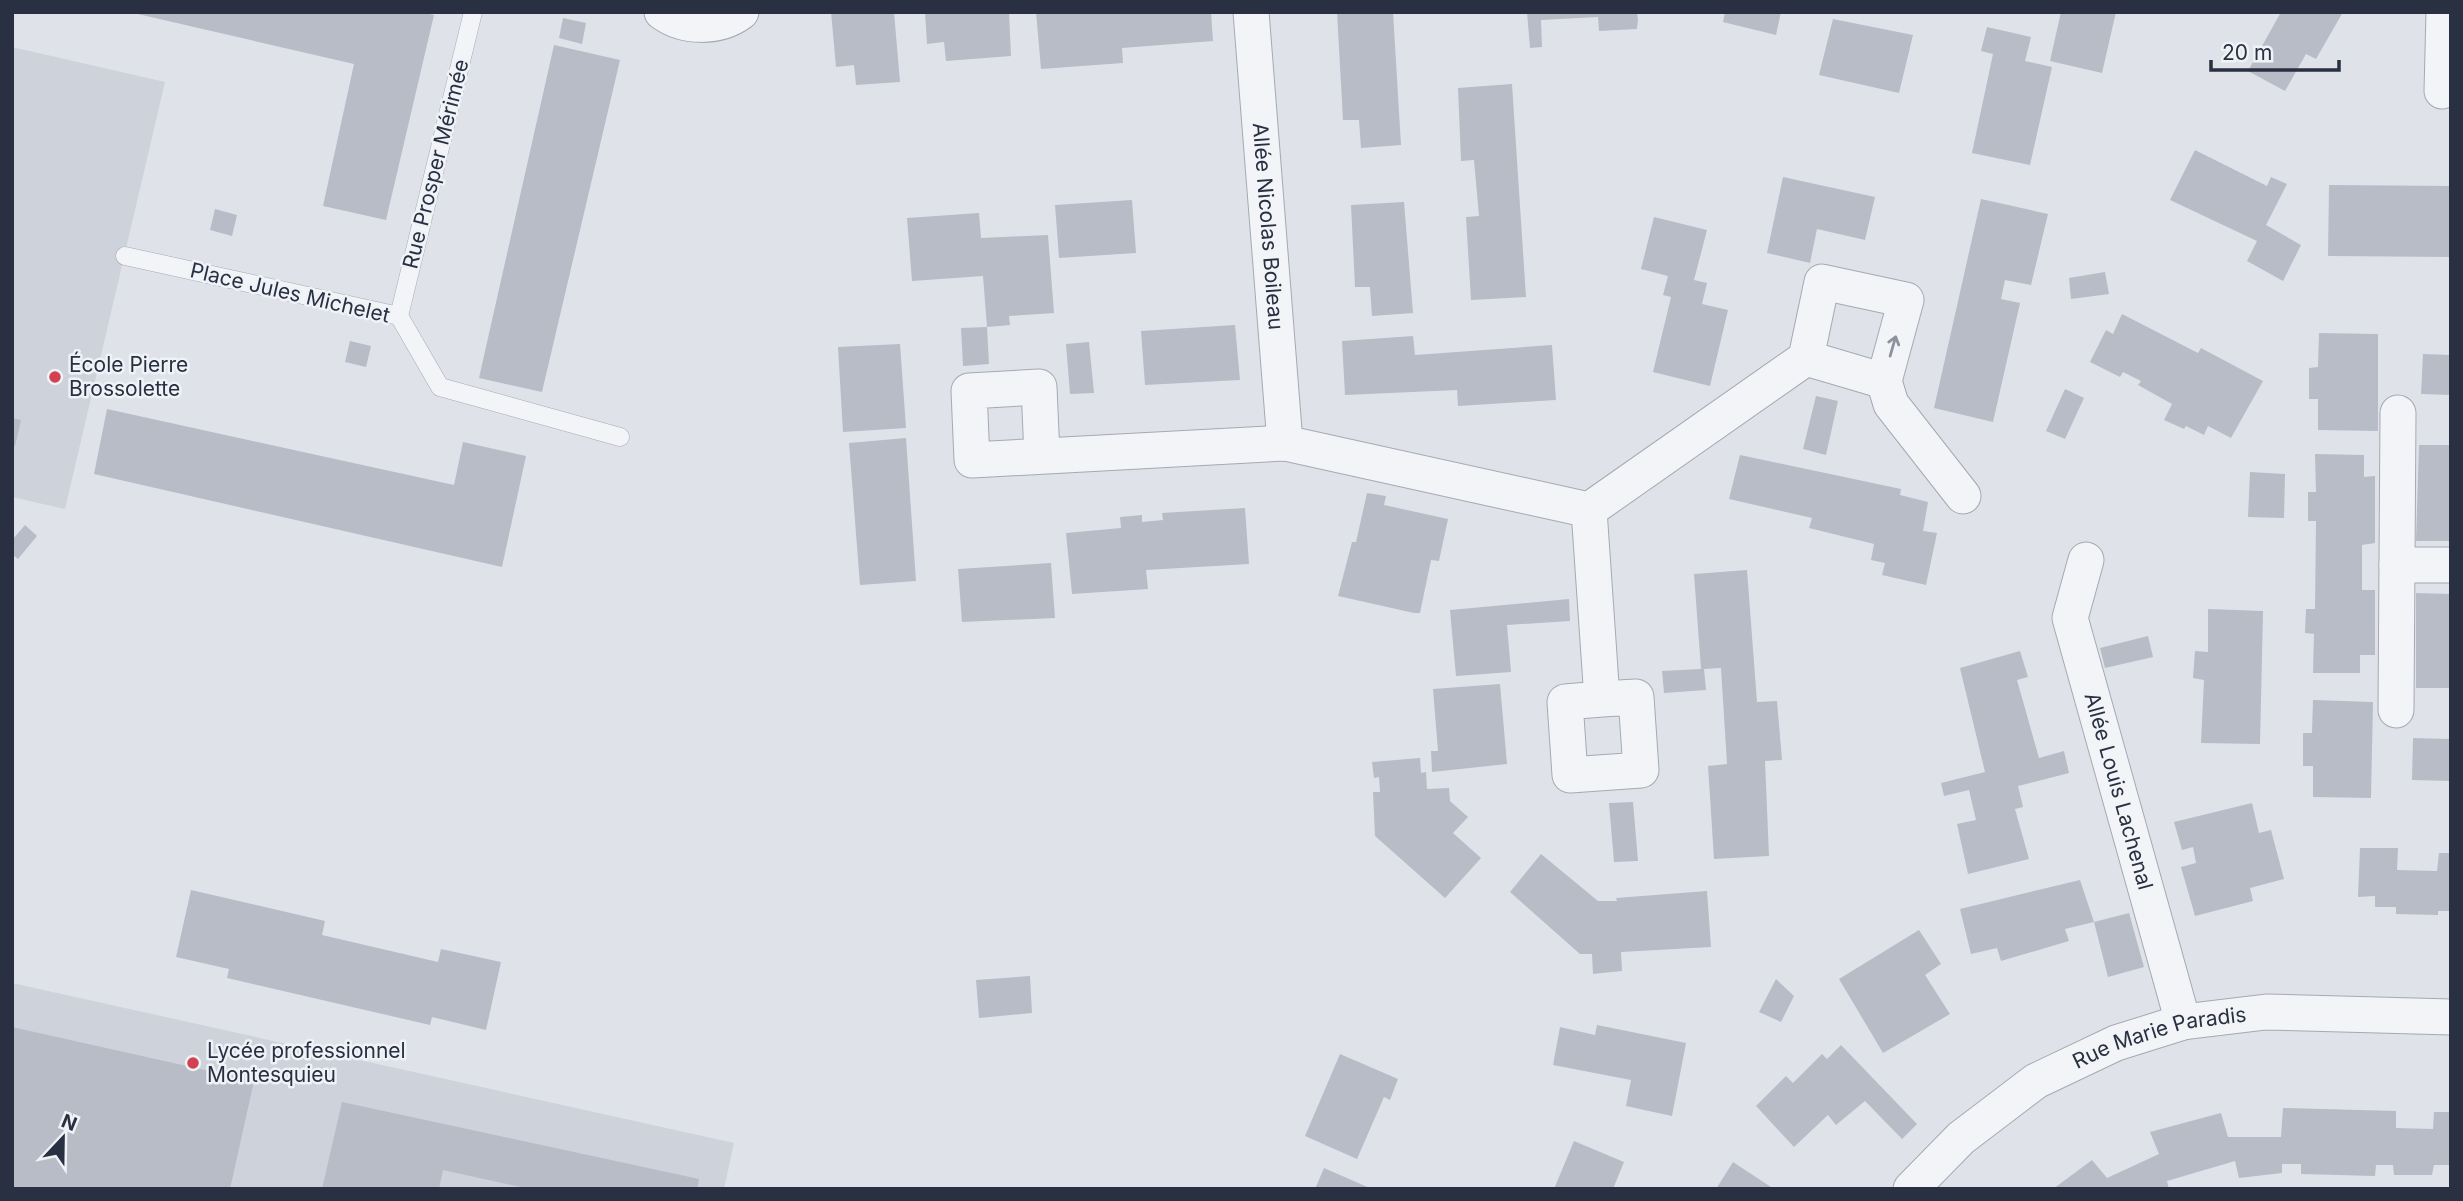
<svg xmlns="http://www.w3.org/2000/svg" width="2463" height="1201" viewBox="0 0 2463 1201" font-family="Inter,sans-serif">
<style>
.built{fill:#cdd2db}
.building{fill:#b7bcc6}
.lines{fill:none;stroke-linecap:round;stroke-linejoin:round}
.lane-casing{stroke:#a4aab3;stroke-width:19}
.street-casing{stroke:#a4aab3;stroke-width:37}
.lane{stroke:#f2f4f7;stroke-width:18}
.street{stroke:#f2f4f7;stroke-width:35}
.oneway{stroke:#8d929c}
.poi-dot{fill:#d24152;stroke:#eff2f6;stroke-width:2.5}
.labels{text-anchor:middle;stroke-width:5;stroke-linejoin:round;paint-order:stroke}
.street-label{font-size:21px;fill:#283041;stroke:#eff2f6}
.poi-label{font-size:21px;fill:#283041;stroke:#eff2f6;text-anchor:start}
</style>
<rect width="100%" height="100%" fill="#dfe3e9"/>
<!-- built -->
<path class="built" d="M12,47L165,82L65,509L12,497Z
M12,983L734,1143L724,1189H12Z"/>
<!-- building -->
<path class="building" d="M129,12H420L434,15L386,220L323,206L354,64Z
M831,12H894L900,82L856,85L854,65L836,67Z
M925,12H1009L1011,56L946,61L944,42L927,44Z
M1036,12H1211L1213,41L1122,48L1123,63L1041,69Z
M1337,12H1393L1401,145L1361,148L1359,120H1343Z
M1527,12H1637L1638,19L1637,29L1599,31L1598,17L1541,20L1542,47L1530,48Z
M1725,12H1781L1776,35L1723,22Z
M2061,12H2116L2102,73L2050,61Z
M2281,12H2343L2316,59L2306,54L2285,91L2248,71Z
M563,18L586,23L582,44L559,38Z
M1833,19L1913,35L1899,93L1819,75Z
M1987,27L2031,37L2025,61L2052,67L2030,165L1972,153L1993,54L1981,51Z
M554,45L620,60L542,392L479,378Z
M1512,84L1526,297L1471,300L1466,217L1479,216L1474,160L1461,161L1458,88Z
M2195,150L2267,186L2271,177L2287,184L2266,225L2301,245L2283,281L2247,261L2257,241L2170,200Z
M1783,177L1875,197L1865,240L1817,229L1810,263L1767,253Z
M2329,185L2451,186V257L2328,256Z
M1981,199L2048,214L2031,285L2005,280L2001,299L2020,303L1993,422L1934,408Z
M1132,200L1136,253L1059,258L1055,205Z
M1404,202L1413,313L1372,316L1370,287H1355L1351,205Z
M215,209L237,215L232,236L210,230Z
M979,213L981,238L1048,235L1054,313L1009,316L1010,325L987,327L989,364L963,366L961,328L987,327L983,276L912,281L907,218Z
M1654,217L1707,230L1694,280L1707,283L1702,304L1728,310L1710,386L1653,372L1671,297L1663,295L1668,276L1641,269Z
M2105,272L2109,294L2071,299L2069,278Z
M2122,314L2198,353L2201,348L2263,381L2231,438L2208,426L2204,435L2186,426L2184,429L2164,420L2172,404L2138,385L2141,381L2123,372L2120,377L2090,362L2106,330L2113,334Z
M1235,325L1240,380L1145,385L1141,331Z
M2319,333L2378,334V431L2318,430V399H2309V368L2318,367Z
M1413,336L1415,355L1552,345L1556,400L1458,406L1457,390L1345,395L1342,341Z
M350,341L371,346L366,367L345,362Z
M1089,342L1094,393L1070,394L1066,344Z
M900,344L906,428L843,432L838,347Z
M2423,354L2451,355V395L2421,394Z
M2065,389L2084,398L2065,439L2046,431Z
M1816,396L1838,401L1826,455L1803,449Z
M107,409L454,485L463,442L526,456L502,567L94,474Z
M12,418L21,420L15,446L12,445Z
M906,438L916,581L860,585L849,443Z
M2419,445H2451V541H2416Z
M2315,454L2364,455V477L2375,476V543L2362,545V590H2375V655H2360V673H2313L2314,634L2305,633L2306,609H2315L2316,521H2308V492H2316Z
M1740,455L1901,489L1900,495L1928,502L1923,531L1937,533L1926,585L1882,575L1885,563L1871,560L1874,544L1809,528L1812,518L1729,499Z
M2250,472L2285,474L2284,518L2248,517Z
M1367,493L1386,496L1384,505L1448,519L1439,561L1431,560L1420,613H1414L1338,596L1352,542H1356Z
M1245,508L1249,564L1146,570L1148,589L1072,594L1066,533L1121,528L1120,517L1142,515V522L1163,520L1162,513Z
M25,525L37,536L18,559L12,554V540Z
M1051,563L1055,618L962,622L958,569Z
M1747,570L1757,702L1777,701L1782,760L1765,761L1769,856L1714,859L1708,766L1727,764L1721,668L1704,669L1706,690L1664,693L1662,671L1701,669L1694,574Z
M2416,593L2451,594V688H2416Z
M1569,599L1570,621L1507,625L1511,672L1456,676L1450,610Z
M2208,609L2263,611L2260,744L2201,743L2204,680L2193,678L2195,651L2208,652Z
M2148,636L2153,657L2105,668L2100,648Z
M2020,651L2028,677L2017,680L2039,758L2064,751L2069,773L2018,786L2023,807L2015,809L2029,859L1968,874L1957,824L1976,820L1969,790L1944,796L1941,783L1985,772L1960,668Z
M1500,684L1507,764L1432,772L1431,751H1438L1433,689Z
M2313,700L2373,702L2371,798L2313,797V766H2303V733H2312Z
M2413,738L2451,739V781L2412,780Z
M1420,758L1421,773L1426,772L1427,789L1449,788L1450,801L1468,817L1453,833L1481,858L1445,898L1375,836L1373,792H1380L1379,777L1374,778L1372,762Z
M1633,802L1638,861L1614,862L1609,803Z
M2252,803L2259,833L2271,830L2284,879L2250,888L2253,901L2195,916L2181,867L2196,863L2193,847L2182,850L2174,822Z
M2360,848H2398L2397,870L2437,871L2439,853H2451V911H2438V915L2396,914V907H2375V896L2358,897Z
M1541,854L1598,901H1617L1616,898L1707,891L1711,947L1621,952L1622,971L1593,974L1592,954H1580L1510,892Z
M2080,880L2094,922L2065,929L2069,941L2001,961L1997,948L1971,954L1960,909Z
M191,890L325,921L322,935L438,962L441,949L501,962L486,1030L432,1017L430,1025L227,978L229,969L176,957Z
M2129,913L2144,967L2108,977L2094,922Z
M1919,930L1941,964L1925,975L1950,1014L1883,1053L1839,979Z
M1030,976L1032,1013L979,1018L976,980Z
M1776,979L1794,996L1781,1022L1759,1012Z
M1597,1025L1686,1043L1672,1116L1626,1106L1631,1080L1553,1065L1560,1027L1595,1035Z
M12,1027L254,1081L230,1189H12Z
M1841,1045L1917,1124L1902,1139L1865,1101L1836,1125L1828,1115L1794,1147L1756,1106L1786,1076L1793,1083L1822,1054L1827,1059Z
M1340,1054L1398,1079L1390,1100L1384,1097L1357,1159L1305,1136Z
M342,1102L699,1179L697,1189H530L443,1170L439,1189H322Z
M2283,1108L2396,1111V1128L2433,1129L2434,1112H2451V1165H2434L2432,1175H2394L2393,1165H2376L2375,1176L2301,1174V1164H2282V1173L2239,1178L2235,1161L2167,1181L2169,1189H2053L2092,1160L2107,1178L2159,1154L2150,1132L2221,1113L2228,1137H2281Z
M1574,1141L1624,1162L1613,1189H1554Z
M1733,1162L1774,1189H1716Z
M1324,1168L1372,1189H1315Z"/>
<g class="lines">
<!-- lane casing -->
<g class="lane-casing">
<path id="lane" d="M125,256L399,316L440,387L620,437
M399,316L473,12"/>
</g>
<!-- street casing -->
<g class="street-casing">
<g id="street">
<path d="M662,12C684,28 718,29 741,12"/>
<path id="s1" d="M1251,12L1285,443"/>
<path d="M2442,91L2444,12"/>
<path d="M1884,381L1891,404L1963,496"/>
<path d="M1042,456L1039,387L969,391L972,460L1285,443L1589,510L1806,358L1822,282L1906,300L1884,381L1806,358"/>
<path d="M1589,510L1602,699L1636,697L1641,770L1570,775L1565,702L1602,699"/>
<path id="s2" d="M2086,560L2070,618L2183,1022"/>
<path d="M2397,565H2451"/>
<path d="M2396,710L2398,413"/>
<path id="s3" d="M1911,1189L1961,1138L2036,1081L2116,1043L2183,1022L2266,1012L2451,1017"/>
</g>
</g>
<!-- lane -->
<use href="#lane" class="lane"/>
<!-- street -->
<use href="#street" class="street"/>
</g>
<!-- one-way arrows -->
<defs><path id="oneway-shaft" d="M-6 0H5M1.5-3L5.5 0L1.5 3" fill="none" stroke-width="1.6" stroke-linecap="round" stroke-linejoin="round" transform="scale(1.75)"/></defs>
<use class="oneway" href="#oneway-shaft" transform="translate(1893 346) rotate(-74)"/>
<!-- markers -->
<g class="poi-dot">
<circle cx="55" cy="377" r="7"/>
<circle cx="193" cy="1063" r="7"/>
</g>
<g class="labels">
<!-- street labels -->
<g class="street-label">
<text transform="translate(436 164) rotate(-76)" y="7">Rue Prosper Mérimée</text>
<text dy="7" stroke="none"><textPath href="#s1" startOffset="215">Allée Nicolas Boileau</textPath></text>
<text transform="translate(290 293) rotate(13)" y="7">Place Jules Michelet</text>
<text dy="7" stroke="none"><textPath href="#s2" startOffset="240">Allée Louis Lachenal</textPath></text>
<text dy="7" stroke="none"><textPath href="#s3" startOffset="298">Rue Marie Paradis</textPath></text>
</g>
<!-- poi labels -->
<g class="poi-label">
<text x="69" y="372">École Pierre<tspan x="69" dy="24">Brossolette</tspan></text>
<text x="207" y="1058">Lycée professionnel<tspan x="207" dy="24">Montesquieu</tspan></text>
</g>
</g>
<!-- border -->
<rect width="2463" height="1201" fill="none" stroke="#283041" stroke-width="28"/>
<!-- north arrow -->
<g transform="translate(63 1138) rotate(22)" stroke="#eff2f6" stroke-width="5" paint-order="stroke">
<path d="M0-5L12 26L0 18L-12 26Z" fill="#283041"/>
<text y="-10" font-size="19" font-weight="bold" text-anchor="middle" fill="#283041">N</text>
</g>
<!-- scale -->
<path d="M2211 60v10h128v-10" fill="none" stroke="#283041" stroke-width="3.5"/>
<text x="2222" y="60" font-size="21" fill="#283041" stroke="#eff2f6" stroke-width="5" paint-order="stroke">20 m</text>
</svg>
